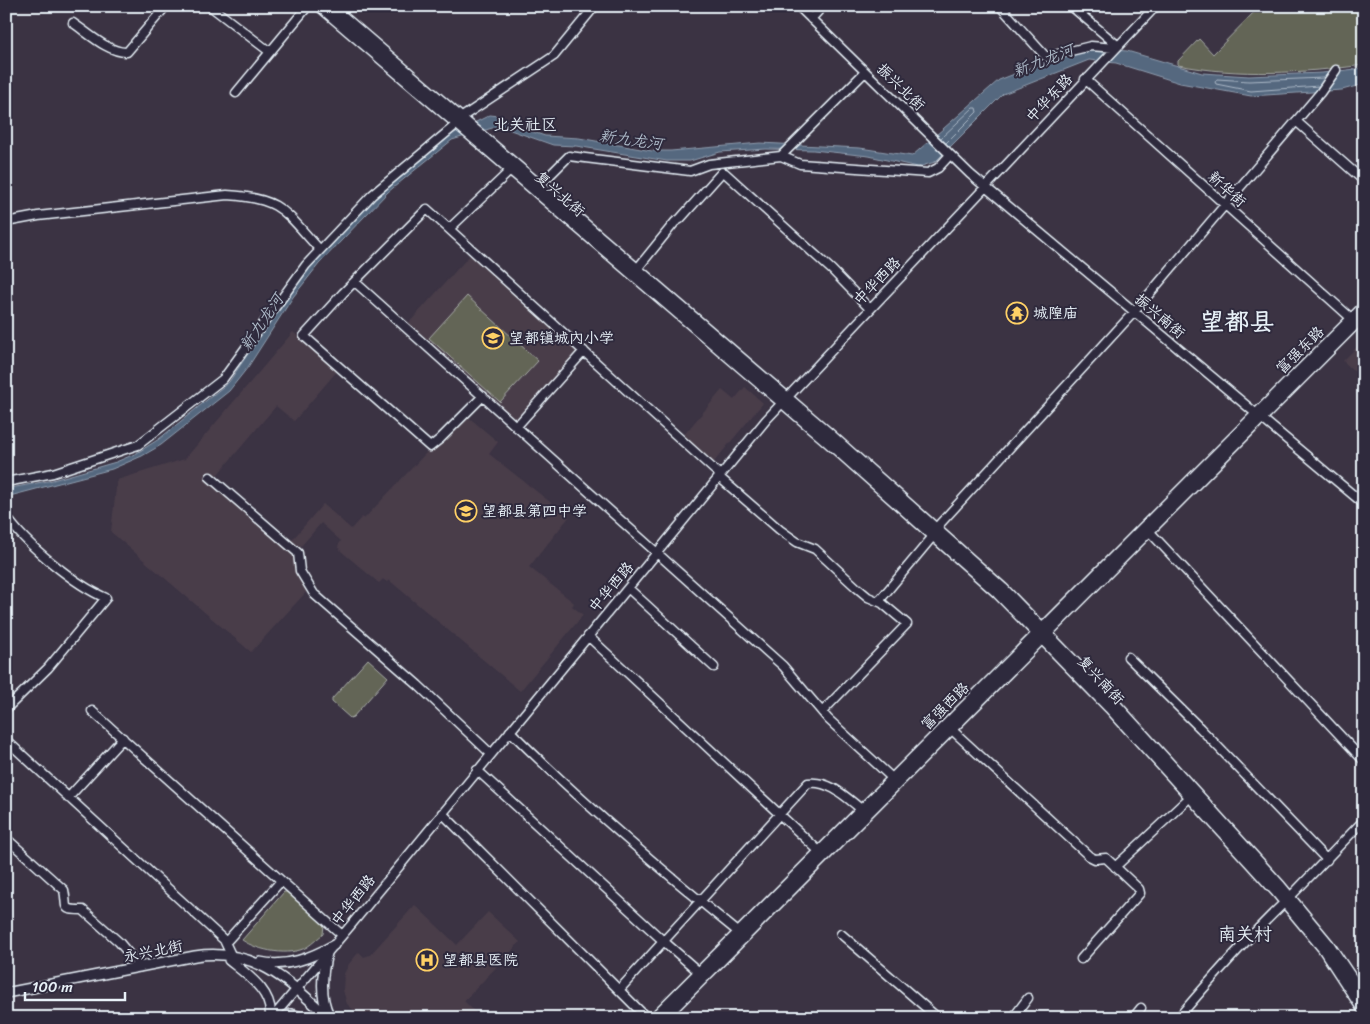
<svg xmlns="http://www.w3.org/2000/svg" width="1370" height="1024" viewBox="0 0 1370 1024" font-family="Sriracha,'LXGW WenKai TC',sans-serif">
<style>
.built{fill:#4a3e4a}
.green{fill:#646556;stroke:#a6aba7}
.water{fill:#54677f;stroke:#8f9eaf}
.lines{fill:none;stroke-linecap:round;stroke-linejoin:round}
.shore{stroke:#adbac8;stroke-width:1}
.minor-casing{stroke:#e8f1f8;stroke-width:11}
.major-casing{stroke:#e8f1f8;stroke-width:12}
.minor{stroke:#2f2a3d;stroke-width:8}
.major{stroke:#2f2a3d;stroke-width:9}
.labels{text-anchor:middle;stroke-width:4;stroke-linejoin:round;paint-order:stroke}
.street-label{font-size:15px;fill:#e8f1f8;stroke:#2f2a3d}
.poi-label{font-size:15px;fill:#e8f1f8;stroke:#2f2a3d;text-anchor:start}
.water-label{font-size:16px;font-style:italic;fill:#adbac8;stroke:#2f2a3d}
.neighbourhood-label{font-size:16px;fill:#e8f1f8;stroke:#2f2a3d}
.quarter-label{font-size:18px;fill:#e8f1f8;stroke:#2f2a3d}
.town-label{font-size:25px;font-weight:bold;fill:#e8f1f8;stroke:#2f2a3d}
</style>
<rect width="100%" height="100%" fill="#3b3343"/>
<filter id="ink" filterUnits="userSpaceOnUse"><feTurbulence type="fractalNoise" baseFrequency=".02" numOctaves="2"/><feDisplacementMap in="SourceGraphic" scale="10" xChannelSelector="R" yChannelSelector="G"/><feConvolveMatrix kernelMatrix="1 2 1 2 8 2 1 2 1" color-interpolation-filters="sRGB"/></filter>
<g filter="url(#ink)">
<!-- built -->
<path class="built" d="M471,254L579,351L516,421L408,324Z
M293,332L338,370L294,421L276,406L212,481L287,546L323,504L351,529L362,517L364,519L427,452L445,439L467,416L498,442L489,454L569,517L529,567L574,603L572,606L583,615L520,691L389,580L387,582L383,579L379,583L341,551L338,546L341,541L321,523L295,553V570L307,591L251,652L111,532L117,480L185,459Z
M1364,340V380L1343,361Z
M745,387L763,403L713,463L683,436L722,390L734,400Z
M415,905L457,945L488,912L520,942L464,1001L481,1018H363L347,1004L343,990L344,974L349,964L359,952L364,957L370,955Z"/>
<!-- green -->
<path class="green" d="M1260,6H1364V65C1303,73 1239,77 1178,65V61L1199,39L1213,54Z
M467,296L538,361L500,402L429,338Z
M368,659L388,677L353,717L350,718L332,702V699Z
M284,892H288L324,925L323,934C318,938 313,943 307,947C290,957 258,951 242,940Z"/>
<!-- water -->
<path class="water" d="M1094,49L1127,51L1202,73L1249,76L1322,73L1364,68V84L1342,90L1251,96L1180,83L1116,63L1089,60L1003,94L935,162L918,167L869,156L813,150L766,149L720,152L690,161H667L576,146L553,145L499,126L452,140L388,192L319,264L293,297L248,367L229,391L161,445L142,456L112,469L6,497V489L53,480L116,462L137,453L159,439L229,382L297,281L367,204L444,138L490,115L499,116L518,127L545,136L579,138L652,151H671L760,143L860,148L912,156L999,80L1056,58Z"/>
<g class="lines">
<!-- shore -->
<path class="shore" d="M1319,86L1251,91L1216,84L1215,82L1217,79L1249,81L1324,78
M941,138L973,108H976L977,112L946,143"/>
<!-- minor casing -->
<g class="minor-casing">
<path id="minor" d="M210,6L270,52
M798,6L970,174L1364,504
M1000,6L1046,57L1091,46L1115,48
M1071,6L1117,45
M811,19L823,6
M73,23C88,33 109,53 127,52L166,6
M1085,79L1351,318
M236,93L308,6
M462,117L554,56L595,6
M1296,121L1364,181
M781,156L865,72
M540,185L569,156L690,171L709,164L781,156L800,164L928,173L938,168L950,155
M6,222L38,216L227,195C282,198 285,212 320,250
M449,229L511,170
M637,269L675,222L680,219L722,172L725,173L832,270L870,309
M355,282L783,666L828,719L892,778
M483,396L440,439L430,447L304,336L343,293L427,209L720,475
M516,427L584,351
M210,477L298,553L300,571L314,594L418,685L491,754
M719,477L780,530L797,542L815,549L856,587L868,597L882,603L907,624L822,712
M6,482L53,473L138,445L223,379L306,265L372,195L457,124
M6,516C25,544 75,585 106,598L48,668L6,709
M937,527L1134,312L1320,93L1336,70
M1149,531L1364,761
M628,588L714,667
M879,601L934,535
M588,636L819,851
M1128,657L1200,728L1327,860
M92,711L342,935
M951,729L1089,856L1095,859L1106,858L1139,889L1140,893L1081,959
M510,731C582,803 659,868 738,932
M6,740L224,940L231,955
M477,770L660,938L699,972
M68,798L123,738
M442,813L647,1018
M6,838L64,890C68,908 60,910 83,910L119,942L140,967
M1115,867L1190,797
M1290,897L1364,820
M841,934L938,1018
M226,942L281,881
M619,990L808,783C829,780 846,797 861,809
M272,1018L351,925L766,420L1156,6
M1013,1018L1028,998
M1133,1018L1141,1008
M1178,1018C1212,978 1247,938 1285,902"/>
</g>
<!-- major casing -->
<g class="major-casing">
<path id="major" d="M319,6L824,439L997,593L1109,708L1275,891L1323,949L1364,1012
M331,6L829,433L1003,588L1115,703L1281,886L1329,944L1364,996
M327,953C322,973 319,996 329,1015
M229,960C246,974 274,992 270,1018
M260,962C286,968 311,958 334,945
M6,993L195,956C254,947 289,981 329,1018
M278,1018L291,1014L304,1018
M653,1018L1364,306
M664,1018L1364,316"/>
</g>
<!-- minor -->
<use href="#minor" class="minor"/>
<!-- major -->
<use href="#major" class="major"/>
</g>
</g>
<!-- icons -->
<defs>
<g id="temple-ring" transform="scale(1.125)"><circle r="9.5" fill="#2f2a3d" stroke="#ffd166" stroke-width="1.5"/><path d="M0-6L5-2H3V0L6.5 2.5H4V6H1.5V3h-3V6H-4V2.5H-6.5L-3 0V-2H-5Z" fill="#ffd166"/></g>
<g id="school-ring" transform="scale(1.125)"><circle r="9.5" fill="#2f2a3d" stroke="#ffd166" stroke-width="1.5"/><path d="M0-5L7-2L0 1L-7-2ZM-4 1L0 2.5L4 1V4Q0 6-4 4Z" fill="#ffd166"/></g>
<g id="hospital-ring" transform="scale(1.125)"><circle r="9.5" fill="#2f2a3d" stroke="#ffd166" stroke-width="1.5"/><path d="M-5-5h3v3.5h4V-5h3V5h-3V1.5h-4V5h-3Z" fill="#ffd166"/></g>
</defs>
<g fill-rule="evenodd">
<use href="#temple-ring" x="1017" y="313"/>
<use href="#school-ring" x="493" y="338"/>
<use href="#school-ring" x="466" y="511"/>
<use href="#hospital-ring" x="427" y="960"/>
</g>
<g class="labels">
<!-- street labels -->
<g class="street-label">
<text transform="translate(901 87) rotate(44)" y="5">振兴北街</text>
<text transform="translate(1049 98) rotate(-47)" y="5">中华东路</text>
<text transform="translate(1227 189) rotate(42)" y="5">新华街</text>
<text transform="translate(560 194) rotate(41)" y="5">复兴北街</text>
<text transform="translate(877 281) rotate(-46)" y="5">中华西路</text>
<text transform="translate(1160 316) rotate(40)" y="5">振兴南街</text>
<text transform="translate(1300 350) rotate(-45)" y="5">富强东路</text>
<text transform="translate(611 587) rotate(-50)" y="5">中华西路</text>
<text transform="translate(1101 680) rotate(47)" y="5">复兴南街</text>
<text transform="translate(945 706) rotate(-45)" y="5">富强西路</text>
<text transform="translate(353 900) rotate(-51)" y="5">中华西路</text>
<text transform="translate(153 951) rotate(-11)" y="5">永兴北街</text>
</g>
<!-- poi labels -->
<g class="poi-label">
<text x="1033" y="318">城隍庙</text>
<text x="509" y="343">望都镇城内小学</text>
<text x="482" y="516">望都县第四中学</text>
<text x="443" y="965">望都县医院</text>
</g>
<!-- water labels -->
<g class="water-label">
<text transform="translate(1043 60) rotate(-21)" y="6">新九龙河</text>
<text transform="translate(631 139) rotate(8)" y="6">新九龙河</text>
<text transform="translate(261 322) rotate(-56)" y="6">新九龙河</text>
</g>
<!-- neighbourhood labels -->
<g class="neighbourhood-label">
<text x="525" y="130">北关社区</text>
</g>
<!-- quarter labels -->
<g class="quarter-label">
<text x="1245" y="940">南关村</text>
</g>
<!-- town labels -->
<g class="town-label">
<text x="1237" y="330">望都县</text>
</g>
</g>
<!-- margin -->
<rect width="1370" height="1024" fill="none" stroke="#2f2a3d" stroke-width="25"/>
<rect x="12" y="12" width="1345" height="999" fill="none" stroke="#e8f1f8" stroke-width="2" filter="url(#ink)"/>
<!-- scale -->
<path d="M25 992v8h100v-8" fill="none" stroke="#e8f1f8" stroke-width="2.5"/>
<text x="32" y="992" font-size="15" fill="#e8f1f8" stroke="#2f2a3d" stroke-width="4" paint-order="stroke">100 m</text>
</svg>
